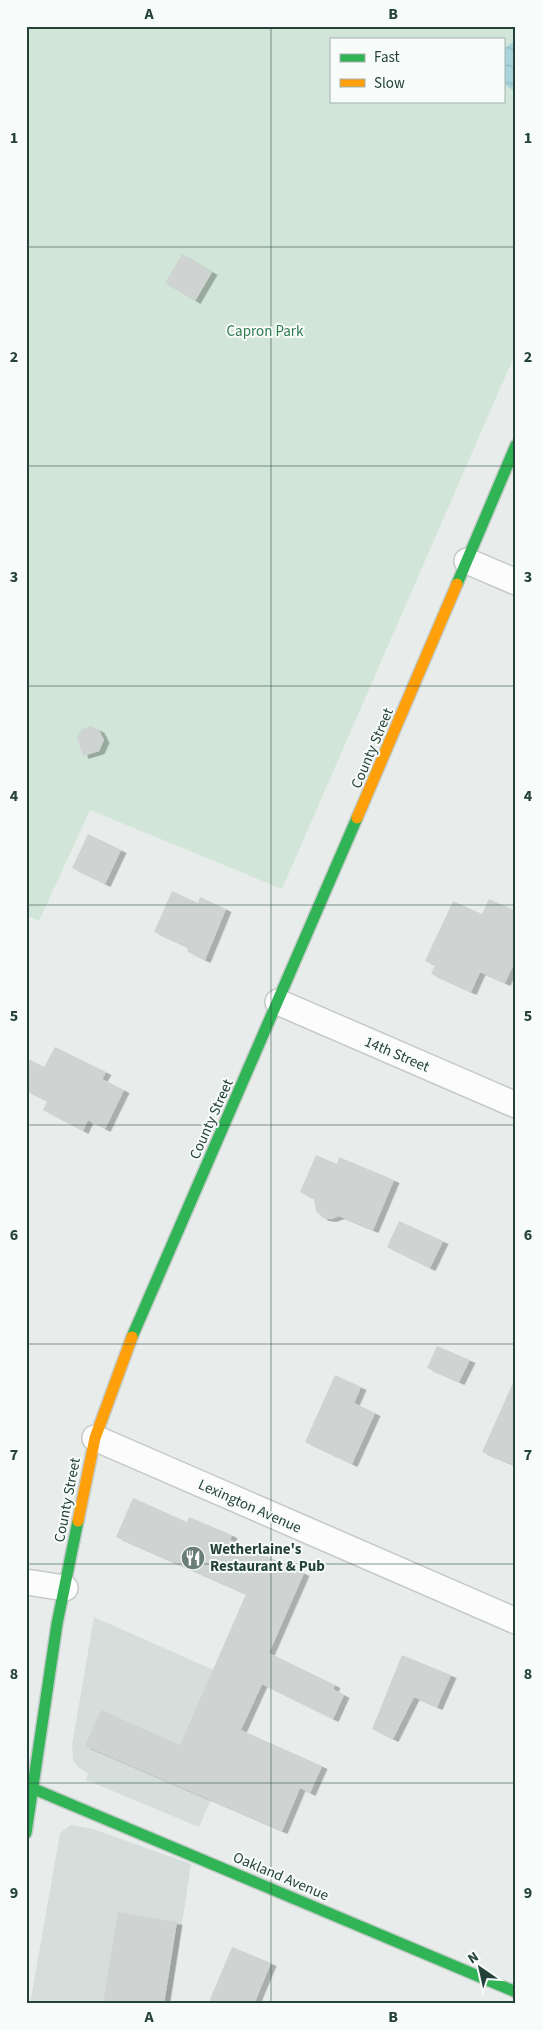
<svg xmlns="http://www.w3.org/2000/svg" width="542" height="2030" viewBox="0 0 542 2030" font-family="'Source Sans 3',sans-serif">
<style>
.built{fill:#d6dedb}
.green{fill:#d1e6d8;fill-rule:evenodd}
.water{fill:url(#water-ripples)}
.building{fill:#cfd4d2;filter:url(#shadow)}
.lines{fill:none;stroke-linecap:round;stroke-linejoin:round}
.street-casing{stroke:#c5cac8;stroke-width:28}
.fast-casing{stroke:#c3cbc8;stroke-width:14}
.slow-casing{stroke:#c3cbc8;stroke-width:14}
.street{stroke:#fcfcfc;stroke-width:25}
.fast{stroke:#30b455;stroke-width:11}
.slow{stroke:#ff9f0a;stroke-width:11}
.grid{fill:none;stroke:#24423a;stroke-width:1;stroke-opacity:0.55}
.labels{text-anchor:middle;stroke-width:4;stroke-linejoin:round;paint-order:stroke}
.park-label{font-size:15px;fill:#2d7a4b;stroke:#f7fbf9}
.street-label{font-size:15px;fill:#24423a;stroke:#f7fbf9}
.poi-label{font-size:15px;font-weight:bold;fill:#24423a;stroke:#f7fbf9;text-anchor:start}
.neatline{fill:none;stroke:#24423a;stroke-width:2}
.grid-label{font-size:16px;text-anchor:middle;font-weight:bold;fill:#24423a}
</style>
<defs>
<pattern id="water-ripples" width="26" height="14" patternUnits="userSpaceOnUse" patternTransform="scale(1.25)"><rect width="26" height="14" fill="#a9d4db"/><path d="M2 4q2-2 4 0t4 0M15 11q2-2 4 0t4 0" fill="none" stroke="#91b7bd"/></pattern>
<filter id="shadow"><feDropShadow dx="5.5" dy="3" stdDeviation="0" flood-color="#0004"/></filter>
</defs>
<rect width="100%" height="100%" fill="#e8edeb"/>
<!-- built -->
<path class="built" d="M94,1617L259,1690L199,1827L86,1780L88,1773L78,1767L73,1761L72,1745Z
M71,1825L93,1829L191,1864L170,2004H30L60,1833Z"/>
<!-- green -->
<path class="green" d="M26,26H516V352L282,889L90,810L39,921L26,915ZM331,39H503V101H331Z"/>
<!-- water -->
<path class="water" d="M516,40V93L503,83V49Z"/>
<!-- building -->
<path class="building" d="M182,254L212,272L195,301L165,283Z
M91,726L99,730L104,740L99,751L83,756L77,738L82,729Z
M88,834L121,850L105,884L72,868Z
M172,891L198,903L200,897L226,909L205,960L188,952L187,947L154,932Z
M489,899L516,911V959L505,983L480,972L471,992L431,974L435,965L425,961L453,901L482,914Z
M55,1047L106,1072L102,1079L124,1090L105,1129L88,1120L83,1131L43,1110L47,1101L26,1091V1058L44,1067Z
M316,1155L337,1164L339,1157L394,1180L373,1230L339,1216L331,1219L323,1218L316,1211L314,1199L300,1192Z
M399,1221L443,1241L430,1268L387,1247Z
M437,1346L470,1360L459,1382L427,1368Z
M335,1375L361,1387L354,1403L375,1413L352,1464L305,1442Z
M516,1376V1466L482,1452Z
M133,1498L187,1522L189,1517L232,1535L230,1540L304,1573L269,1653L335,1685L333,1689L344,1695L333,1719L262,1684L241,1730L322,1766L310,1793L300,1788L282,1831L85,1746L101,1710L180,1745L246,1594L116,1537Z
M402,1655L451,1675L437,1707L414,1697L393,1739L372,1729Z
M118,1912L177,1922L164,2004H103Z
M232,1947L271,1963L254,2004H208Z"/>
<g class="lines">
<!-- street casing -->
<g class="street-casing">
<path id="street" d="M467,561L516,582
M278,1002L516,1105
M95,1438L516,1621
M26,1582L65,1588"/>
</g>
<!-- fast casing -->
<g class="fast-casing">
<path id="fast" d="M457,584L516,445
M132,1337L357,818
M34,1789L516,1992
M26,1833L57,1624L78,1521"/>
</g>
<!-- slow casing -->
<g class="slow-casing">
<path id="slow" d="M357,818L457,584
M78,1521L95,1438L132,1337"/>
</g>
<!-- street -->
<use href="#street" class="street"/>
<!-- fast -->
<use href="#fast" class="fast"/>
<!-- slow -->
<use href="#slow" class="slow"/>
</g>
<!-- grid -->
<path class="grid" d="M271,26V2004M26,247H516M26,466H516M26,686H516M26,905H516M26,1125H516M26,1344H516M26,1564H516M26,1783H516"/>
<!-- icons -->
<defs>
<g id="restaurant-disc" transform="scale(1.25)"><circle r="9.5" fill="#697e78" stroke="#f7fbf9"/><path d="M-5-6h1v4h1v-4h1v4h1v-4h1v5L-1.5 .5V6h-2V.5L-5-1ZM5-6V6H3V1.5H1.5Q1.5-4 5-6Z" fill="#fff"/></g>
</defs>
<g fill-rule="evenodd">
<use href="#restaurant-disc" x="193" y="1558"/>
</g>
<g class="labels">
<!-- park labels -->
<g class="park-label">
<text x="265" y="336">Capron Park</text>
</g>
<!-- street labels -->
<g class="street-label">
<text transform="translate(372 748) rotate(-67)" y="5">County Street</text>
<text transform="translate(397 1054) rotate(23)" y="5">14th Street</text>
<text transform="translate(211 1119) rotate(-66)" y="5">County Street</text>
<text transform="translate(67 1500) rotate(-79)" y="5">County Street</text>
<text transform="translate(250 1506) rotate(24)" y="5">Lexington Avenue</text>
<text transform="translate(281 1876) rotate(23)" y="5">Oakland Avenue</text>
</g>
<!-- poi labels -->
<g class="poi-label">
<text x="210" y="1554">Wetherlaine's<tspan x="210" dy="17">Restaurant &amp; Pub</tspan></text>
</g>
</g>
<!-- border -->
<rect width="542" height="2030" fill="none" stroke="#f7fbf9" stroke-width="55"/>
<!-- legend -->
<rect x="330" y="38" width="175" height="65" fill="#f7fbf9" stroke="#a3b1ad"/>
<rect x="340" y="54" width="25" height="8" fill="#30b455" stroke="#a3b1ad"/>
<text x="374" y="62" font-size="15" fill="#24423a">Fast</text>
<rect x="340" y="79" width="25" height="8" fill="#ff9f0a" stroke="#a3b1ad"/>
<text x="374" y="88" font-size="15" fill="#24423a">Slow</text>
<!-- north arrow -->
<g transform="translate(480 1968) rotate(326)" stroke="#f7fbf9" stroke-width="4" paint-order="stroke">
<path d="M0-4L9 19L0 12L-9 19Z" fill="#24423a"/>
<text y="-8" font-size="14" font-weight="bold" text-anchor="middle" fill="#24423a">N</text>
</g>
<rect x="28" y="28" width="486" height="1974" class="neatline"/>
<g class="grid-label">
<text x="149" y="19">A</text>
<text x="393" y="19">B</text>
<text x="14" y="143">1</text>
<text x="528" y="143">1</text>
<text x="14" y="362">2</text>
<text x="528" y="362">2</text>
<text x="14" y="582">3</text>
<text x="528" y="582">3</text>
<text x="14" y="801">4</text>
<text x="528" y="801">4</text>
<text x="14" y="1021">5</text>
<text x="528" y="1021">5</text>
<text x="14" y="1240">6</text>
<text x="528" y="1240">6</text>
<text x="14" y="1460">7</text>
<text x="528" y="1460">7</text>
<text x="14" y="1679">8</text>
<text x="528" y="1679">8</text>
<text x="14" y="1898">9</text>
<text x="528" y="1898">9</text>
<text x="149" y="2022">A</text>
<text x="393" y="2022">B</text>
</g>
</svg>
